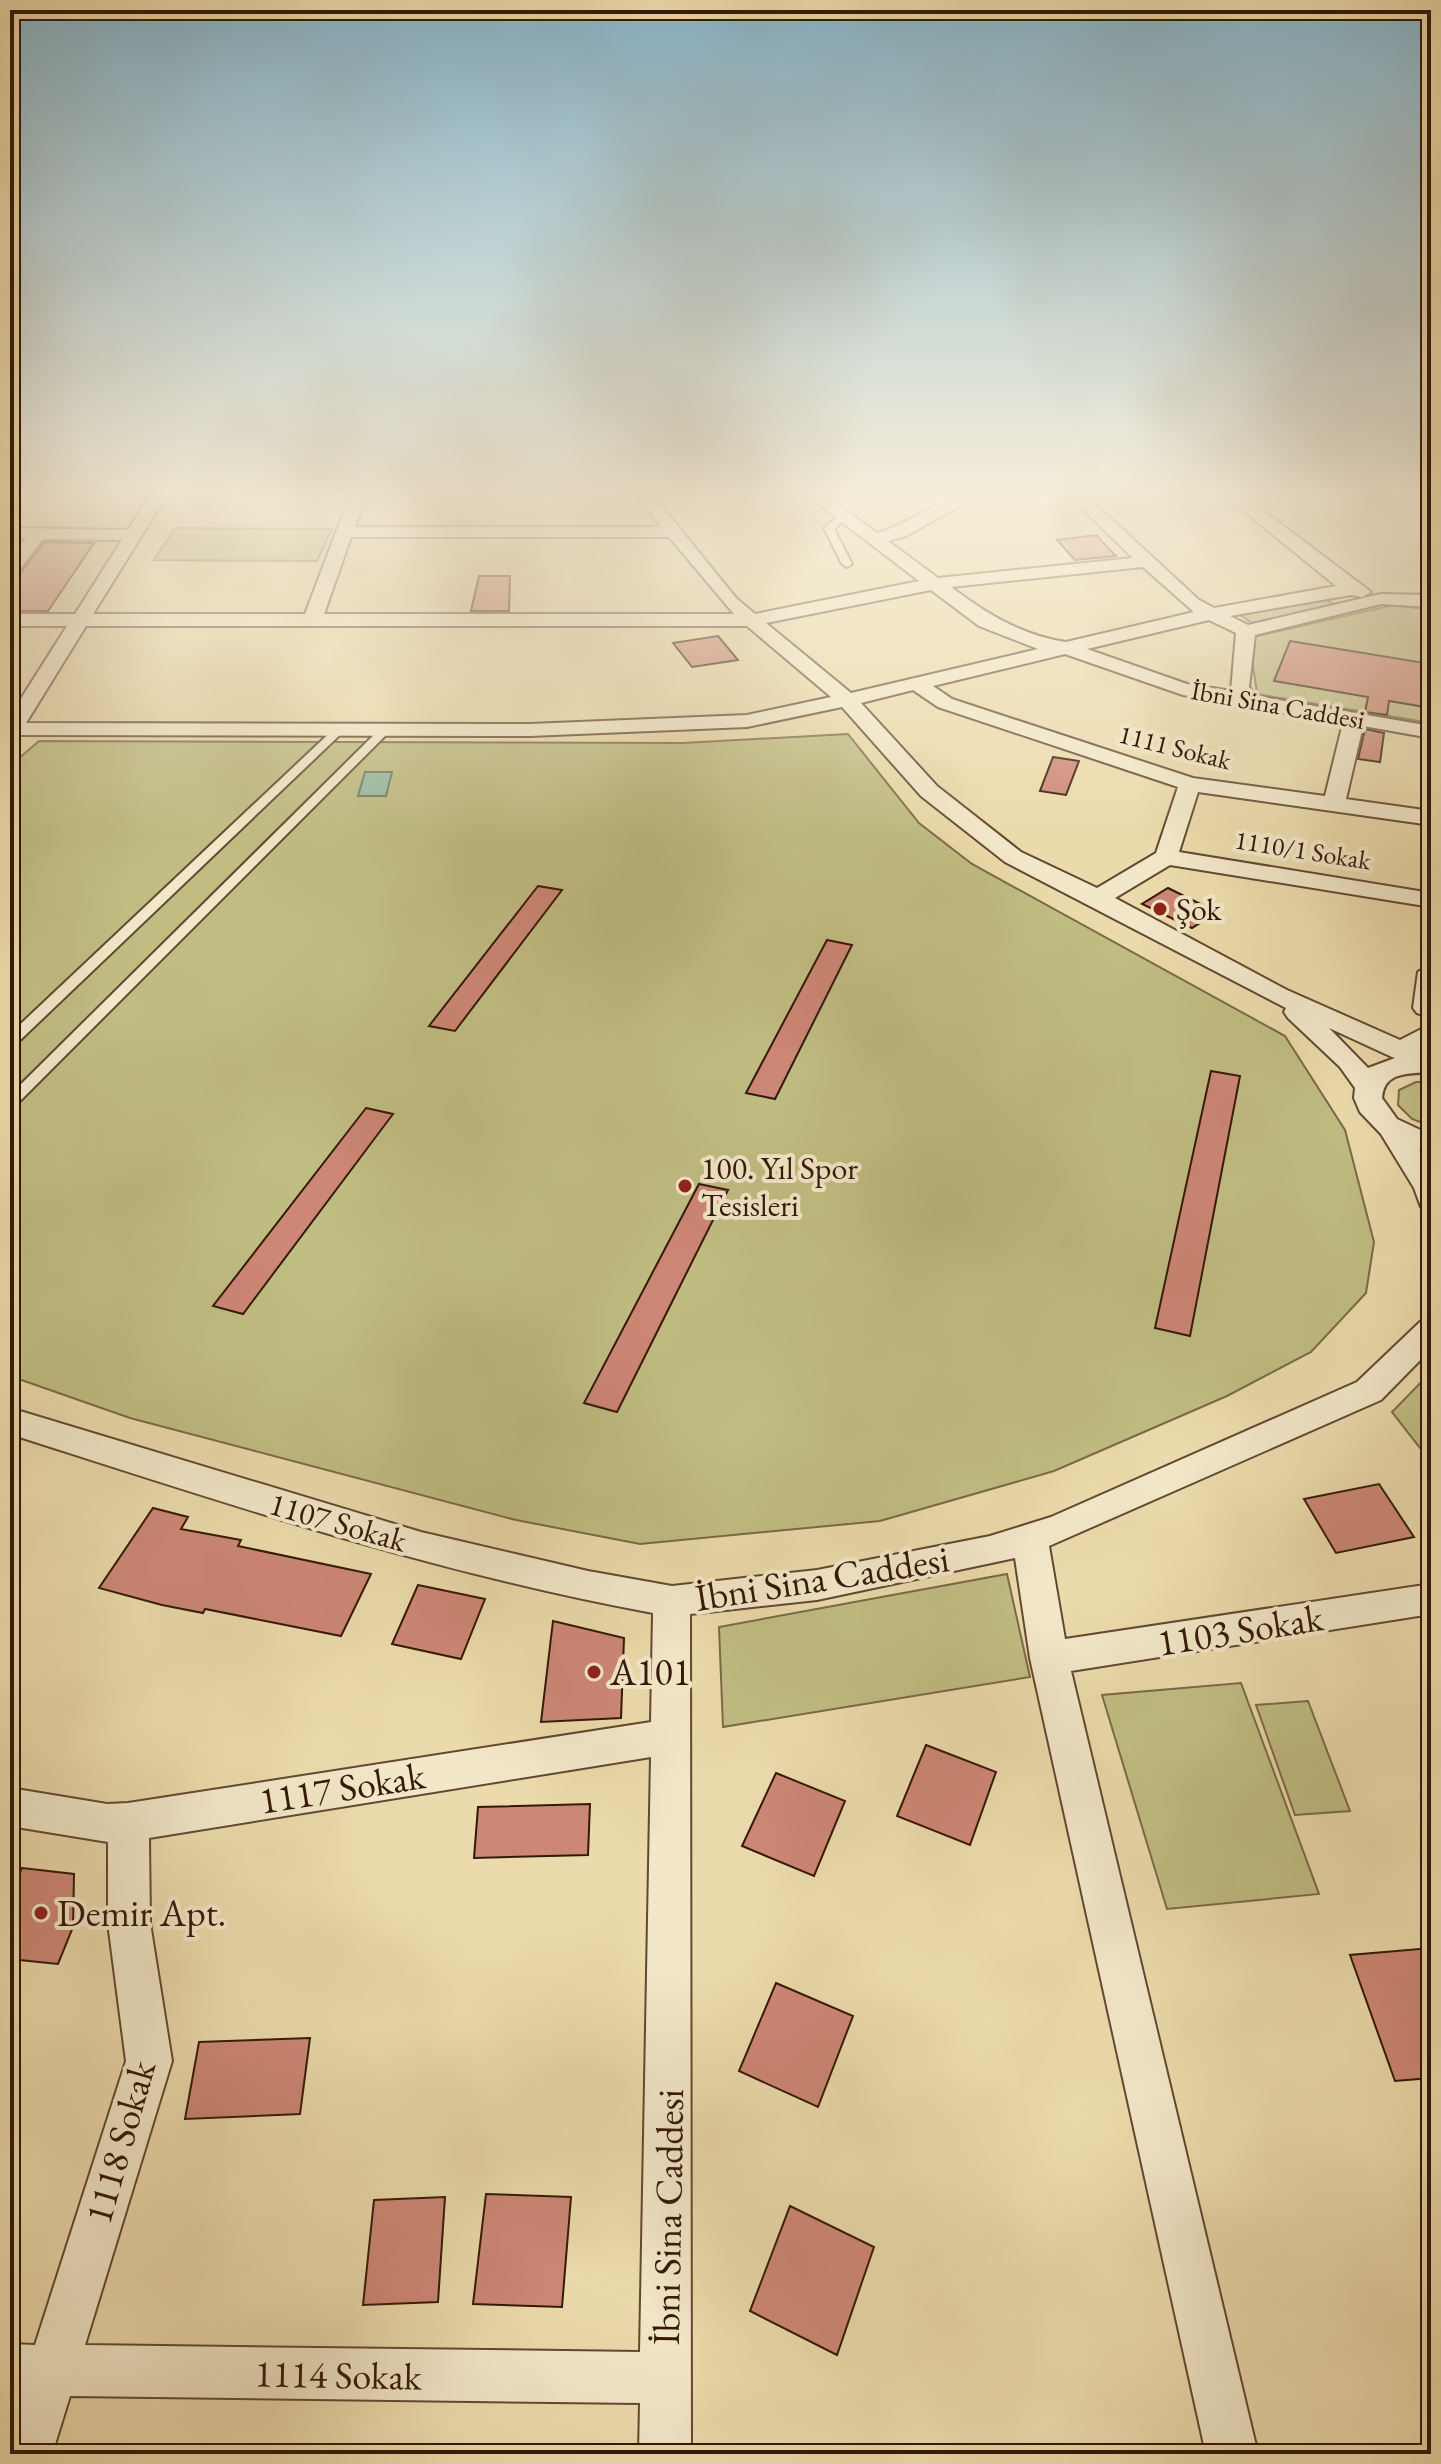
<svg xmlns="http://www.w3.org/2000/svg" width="1441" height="2464" viewBox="0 0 1441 2464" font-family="'EB Garamond',serif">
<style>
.green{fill:#c0bd83;stroke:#7a6a46;stroke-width:2}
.water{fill:#99bba6;stroke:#717a67;stroke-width:2}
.building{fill:#cd8776;stroke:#341809;stroke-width:2}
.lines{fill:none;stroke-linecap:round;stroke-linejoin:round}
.service-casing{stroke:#624832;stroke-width:4}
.minor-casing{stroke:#624832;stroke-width:4}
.service{fill:#f2e7c8;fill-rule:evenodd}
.minor{fill:#f2e7c8;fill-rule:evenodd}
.poi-dot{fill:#8f2418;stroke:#f2e7c8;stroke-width:3}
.labels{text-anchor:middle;stroke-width:8;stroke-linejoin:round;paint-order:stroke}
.far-street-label{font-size:26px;fill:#341809;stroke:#f2e7c8}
.poi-label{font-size:32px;fill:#341809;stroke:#f2e7c8;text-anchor:start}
.street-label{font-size:32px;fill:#341809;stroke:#f2e7c8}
.near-street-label{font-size:38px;fill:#341809;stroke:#f2e7c8}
.near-poi-label{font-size:38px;fill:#341809;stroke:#f2e7c8;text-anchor:start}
</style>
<rect width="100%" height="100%" fill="#ebdaab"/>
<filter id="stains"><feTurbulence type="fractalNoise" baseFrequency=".0025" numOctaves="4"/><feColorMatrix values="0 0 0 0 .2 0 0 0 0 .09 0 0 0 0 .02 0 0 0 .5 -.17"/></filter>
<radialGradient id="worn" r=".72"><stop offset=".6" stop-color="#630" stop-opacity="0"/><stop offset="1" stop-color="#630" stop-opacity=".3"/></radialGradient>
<!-- green -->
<path class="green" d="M175,528L332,529L317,561L154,560Z
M1324,598L1337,606L1252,623L1240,615Z
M1393,605L1431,610V723L1257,694L1249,638Z
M848,734L919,823L972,864L1285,1036L1345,1130L1374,1242L1366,1293L1311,1352L1227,1396L1054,1471L880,1521L640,1544L516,1520L130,1418L10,1376V766L39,741L683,743Z
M1416,1082H1431V1126L1412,1119L1398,1105L1399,1090Z
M1431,1372V1462L1392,1412Z
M1007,1574L1030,1677L723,1727L719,1627Z
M1241,1683L1319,1894L1167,1909L1102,1695Z
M1308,1701L1350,1811L1295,1815L1256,1705Z"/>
<!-- water -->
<path class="water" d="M365,772H392L386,796H358Z"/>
<!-- building -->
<path class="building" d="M1096,535L1116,556L1075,560L1057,540Z
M44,542L94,543L48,611H10V578L18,576Z
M479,576H510L509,611H471Z
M718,636L738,660L692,667L673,643Z
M1290,641L1431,664V708L1389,701L1387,715L1365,712L1368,697L1274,681Z
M1365,729L1384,733L1380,762L1358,759Z
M1053,757L1079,761L1066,795L1040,791Z
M538,886L562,890L455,1031L429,1026Z
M1168,888L1217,912L1192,928L1142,904Z
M827,940L852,945L775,1099L746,1093Z
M1211,1071L1240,1076L1190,1336L1155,1328Z
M366,1108L393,1114L243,1314L213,1306Z
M699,1184L728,1190L617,1412L584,1403Z
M1379,1484L1414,1537L1336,1553L1304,1499Z
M153,1508L188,1517L181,1529L241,1540L238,1546L371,1574L341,1636L205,1609L203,1613L162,1605L99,1588Z
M418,1585L485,1599L461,1659L392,1644Z
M553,1621L624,1638L621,1718L541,1722Z
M926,1745L996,1772L970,1845L897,1816Z
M776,1773L845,1801L814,1876L742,1846Z
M590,1804L588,1855L474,1858L478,1807Z
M22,1868L74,1874L73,1927L58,1964L10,1959V1894Z
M1431,1948V2078L1395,2081L1350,1955Z
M776,1983L853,2016L818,2107L739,2071Z
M310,2038L300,2114L185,2119L199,2042Z
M486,2194L571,2197L562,2307L473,2304Z
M445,2197L438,2302L363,2305L374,2200Z
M790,2206L874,2247L837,2355L750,2311Z"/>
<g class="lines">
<!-- service casing -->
<g class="service-casing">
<path id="service" d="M841,514L848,516L834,529L852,564L847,567L842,564L824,528Z
M336,727L346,729L15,1045L10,1046V1034Z
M381,728L391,730L15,1106L10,1108V1095Z"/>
</g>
<!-- minor casing -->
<g class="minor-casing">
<path id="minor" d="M152,493H168L93,614H305L351,493H367L355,527H661L635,493H651L736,598L755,614L919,581L804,493H822L877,533C914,523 944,493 982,493L906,536L888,541L938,578L1133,558L1066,493H1083L1199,600L1214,608L1336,586L1222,493H1240L1371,592L1362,597L1351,595L1230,616L1248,625L1381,594L1431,595V607L1381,604L1255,635L1249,687L1256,696L1431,726V738L1363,726L1346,799L1431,811V825L1198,792L1179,852L1431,893V907L1170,865L1115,898L1287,990L1400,1040L1431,1024V1044L1421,1050L1431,1054V1072C1409,1074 1384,1071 1382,1098L1397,1119L1431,1135V1153L1419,1150L1431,1168V1210L1421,1207L1414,1188L1381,1134L1360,1112L1354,1098L1355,1088L1340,1067L1288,1018L1284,1012L1286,1008L1005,862L921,796L842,707L747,727L530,736L10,735V716L67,626H10V614H75L122,540L43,539L16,574L10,575V558L26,538H10V528L128,530ZM351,537H669L734,614H324ZM1143,567L1194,612L1066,642C1021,635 987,614 951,587ZM931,590L979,626L1038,649L851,693L766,623ZM1209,620L1236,633L1231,691L1187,684L1087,649ZM86,626H747L831,697L747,715L530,724L26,723ZM1065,654L1183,695L1343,723L1325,796L1193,778L952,699L933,686ZM913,690L938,707L1178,787L1156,853L1097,888L1021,852L937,786L861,703ZM1329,1028L1392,1057L1395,1058L1368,1068Z
M1431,964V1018L1417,1013L1413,1008L1418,972Z
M1431,1318V1349L1381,1400L1049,1546L1065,1639L1431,1584V1614L1071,1671L1258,2454H1206L1030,1658L1015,1558L817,1600L690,1614L691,2454H639L640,2403L70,2396L52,2454H10V2422L19,2396H10V2344L35,2345L126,2061L108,1923V1842L10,1826V1788L107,1804L128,1803L651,1722L653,1613C434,1573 222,1502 10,1434V1408L421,1532L588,1571L672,1586L817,1570L990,1536L1051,1517L1357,1382L1420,1322ZM651,1757L640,2352L85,2345L172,2061L150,1923L149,1838Z"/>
</g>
<!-- service -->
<use href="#service" class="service"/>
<!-- minor -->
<use href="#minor" class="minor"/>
</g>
<!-- sky -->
<linearGradient id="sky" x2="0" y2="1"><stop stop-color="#88b7ce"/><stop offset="0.59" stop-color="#f6eed9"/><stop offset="1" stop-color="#f6eed9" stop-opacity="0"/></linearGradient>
<rect width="1441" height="838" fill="url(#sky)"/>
<!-- markers -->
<g class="poi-dot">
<circle cx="1160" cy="909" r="8"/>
<circle cx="685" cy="1186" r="8"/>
<circle cx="594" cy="1672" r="8"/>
<circle cx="41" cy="1913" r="8"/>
</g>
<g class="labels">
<!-- far-street labels -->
<g class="far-street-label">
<text transform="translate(1278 705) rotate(10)" y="9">İbni Sina Caddesi</text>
<text transform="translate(1175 747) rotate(14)" y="9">1111 Sokak</text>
<text transform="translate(1303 850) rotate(9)" y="9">1110/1 Sokak</text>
</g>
<!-- poi labels -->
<g class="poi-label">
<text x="1176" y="920">Şok</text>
<text x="701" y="1179">100. Yıl Spor<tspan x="701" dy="37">Tesisleri</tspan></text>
</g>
<!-- street labels -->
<g class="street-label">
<text transform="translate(338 1522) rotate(16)" y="11">1107 Sokak</text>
</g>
<!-- near-street labels -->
<g class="near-street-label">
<text transform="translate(822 1578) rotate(-9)" y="13">İbni Sina Caddesi</text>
<text transform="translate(1240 1630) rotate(-9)" y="13">1103 Sokak</text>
<text transform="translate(342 1788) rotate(-9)" y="13">1117 Sokak</text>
<text transform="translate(120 2142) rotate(-74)" y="13">1118 Sokak</text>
<text transform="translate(668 2217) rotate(-89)" y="13">İbni Sina Caddesi</text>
<text transform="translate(338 2375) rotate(1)" y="13">1114 Sokak</text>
</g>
<!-- near-poi labels -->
<g class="near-poi-label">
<text x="610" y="1685">A101</text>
<text x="57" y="1926">Demir Apt.</text>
</g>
</g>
<!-- margin -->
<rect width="1441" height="2464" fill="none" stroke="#ebdaab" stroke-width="40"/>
<rect x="12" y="12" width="1417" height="2440" fill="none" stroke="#341809" stroke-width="4"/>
<rect x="20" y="20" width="1401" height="2424" fill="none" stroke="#341809" stroke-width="2"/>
<rect width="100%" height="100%" filter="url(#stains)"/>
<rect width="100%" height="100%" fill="url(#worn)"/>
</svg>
